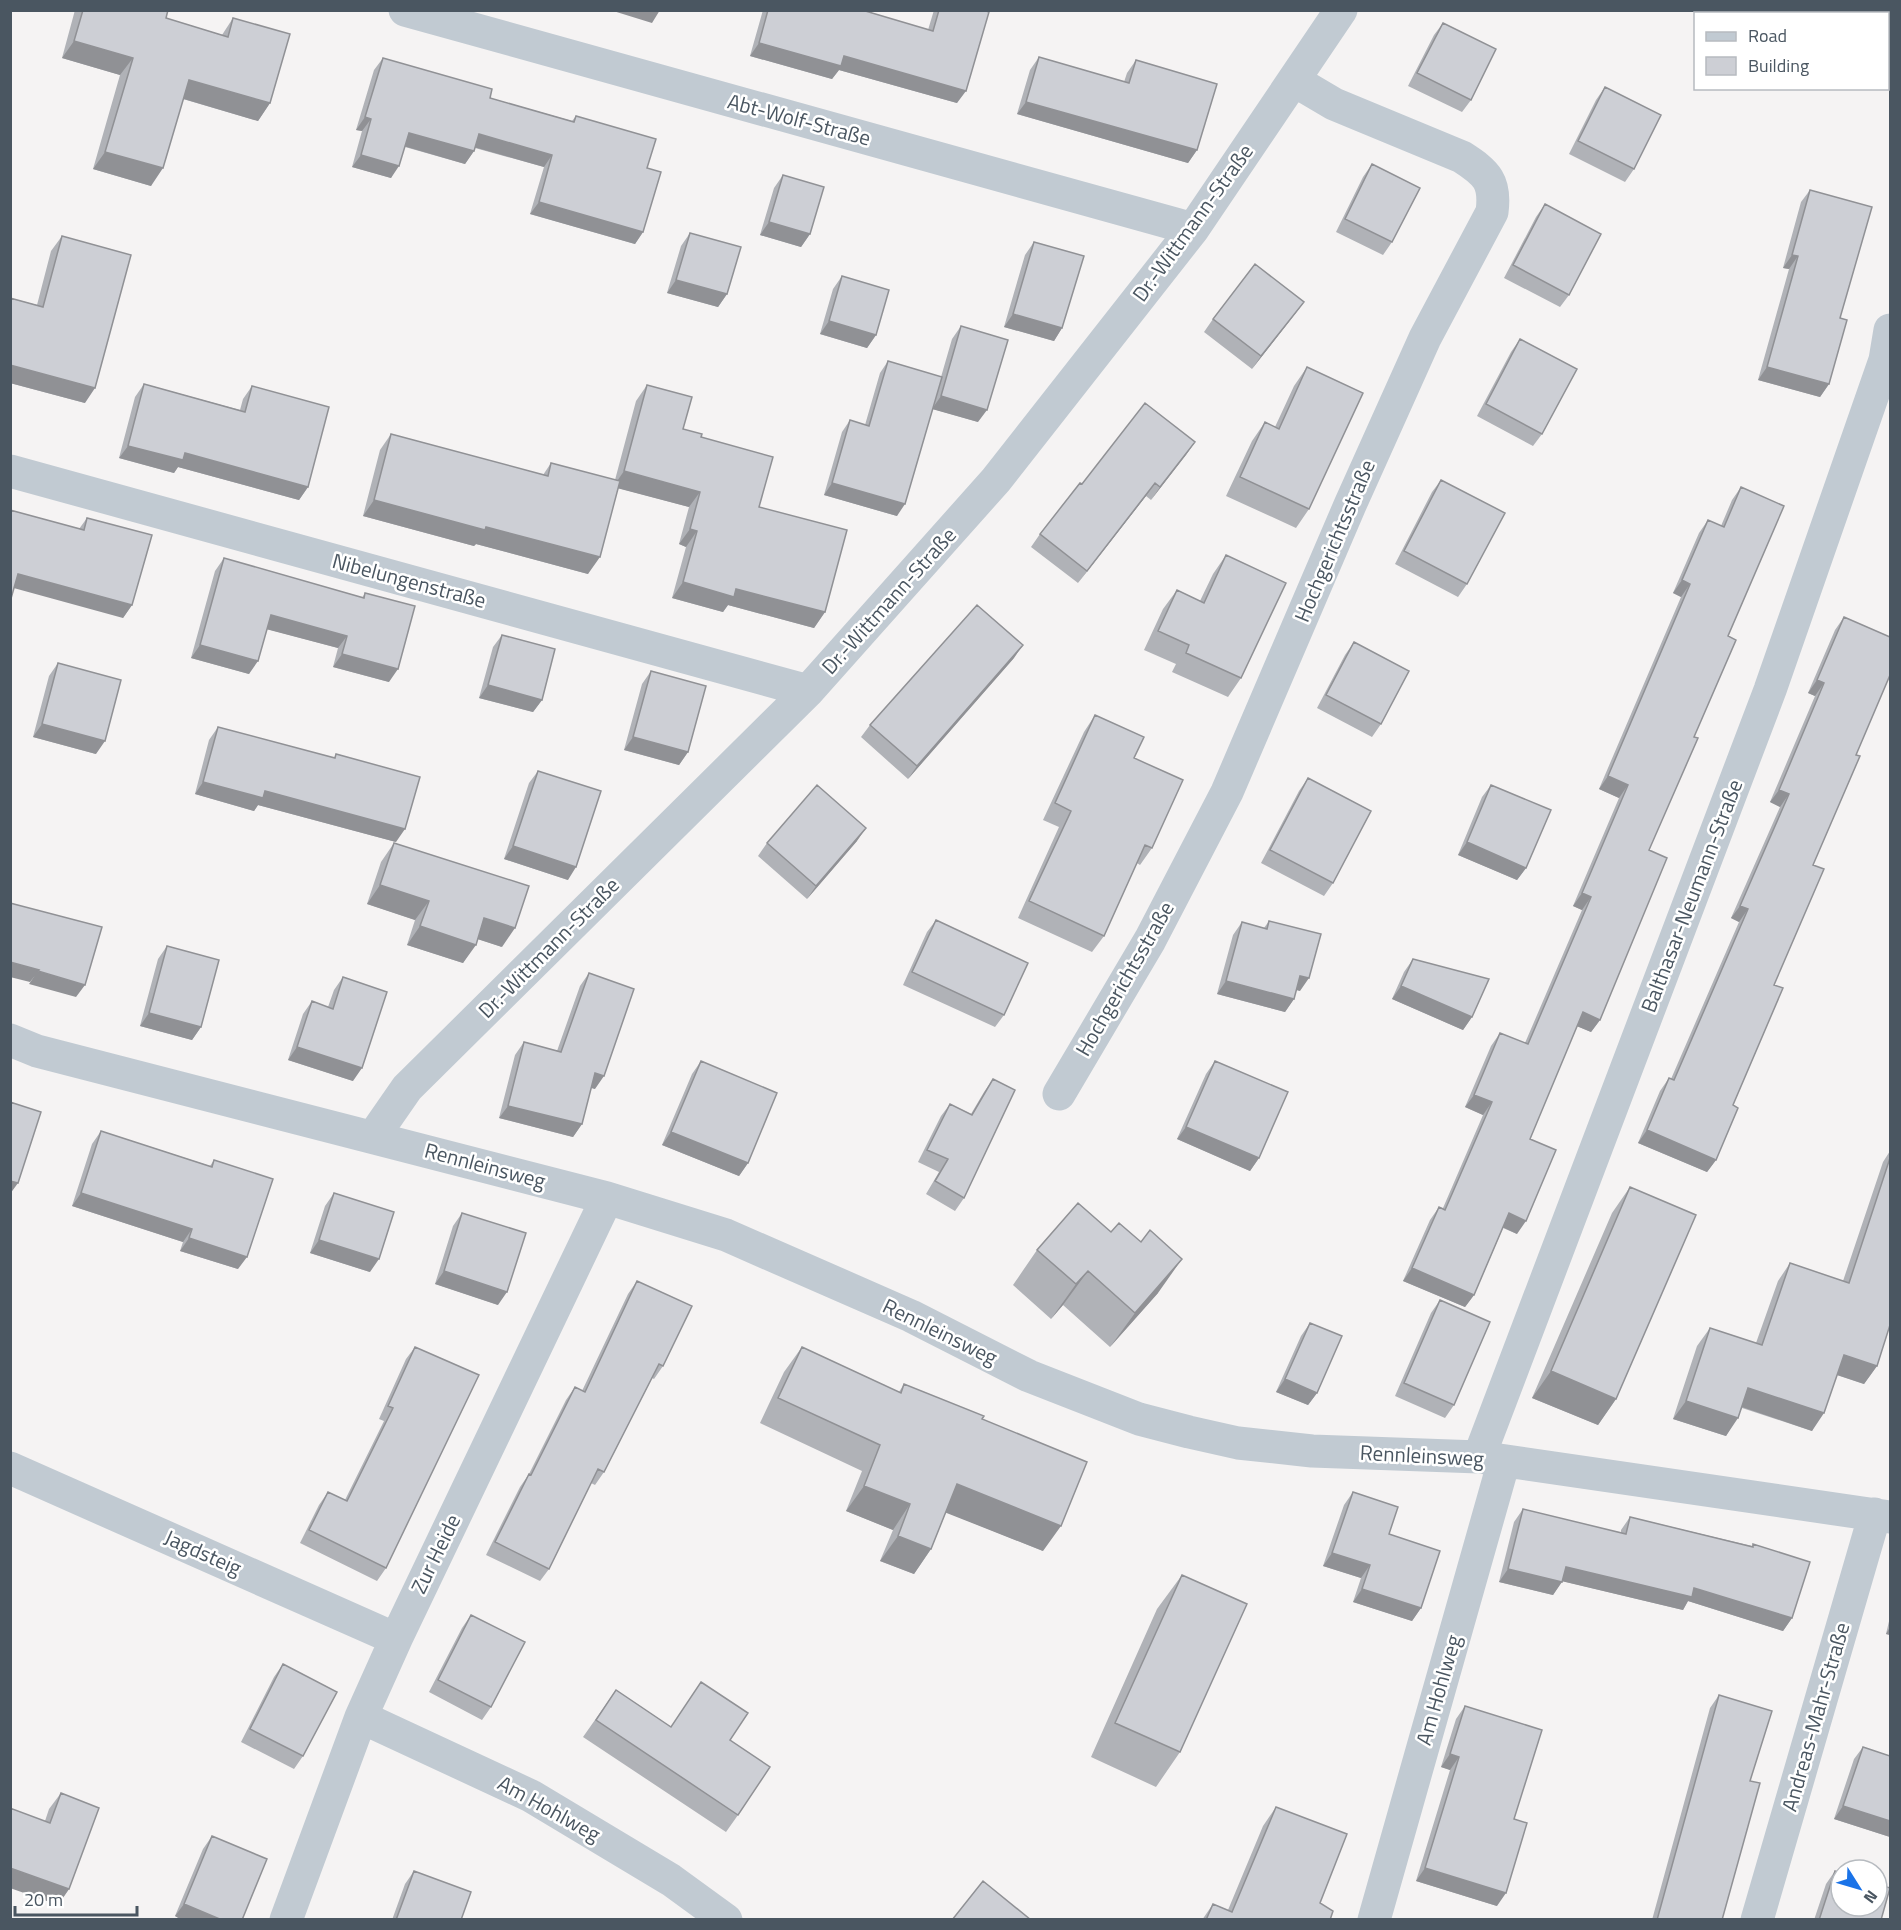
<svg xmlns="http://www.w3.org/2000/svg" width="1901" height="1930" viewBox="0 0 1901 1930" font-family="'Titillium Web',sans-serif">
<style>
.lines{fill:none;stroke-linecap:round;stroke-linejoin:round}
.street{stroke:#c1cad2;stroke-width:33}
.wall{fill:#b0b2b7}
.shaded-wall{fill:#909195}
.building{fill:#cdcfd5;stroke:#909195;stroke-width:1.5}
.labels{text-anchor:middle;stroke-width:5;stroke-linejoin:round;paint-order:stroke}
.street-label{font-size:21px;fill:#4a5661;stroke:#fff}
</style>
<rect width="100%" height="100%" fill="#f5f3f3"/>
<g class="lines">
<!-- street -->
<path class="street" d="M405,10L1193,229
M10,471L808,691
M10,1040L37,1051L607,1198L726,1235L911,1316L1029,1376L1139,1419L1189,1432L1238,1443L1312,1451L1479,1457L1890,1517
M1059,1094L1150,940L1227,792L1350,505L1425,338L1492,212C1496,182 1487,173 1462,157L1334,104L1295,81
M373,1137L407,1088L808,691L996,480L1193,229L1341,10
M1479,1457L1770,690L1885,360L1890,330
M10,1468L396,1639
M361,1717L531,1796L671,1880L726,1920
M286,1920L361,1717L396,1639L607,1198
M1374,1920L1504,1461
M1757,1920L1875,1514"/>
</g>
<!-- wall -->
<path class="wall" d="M75,10H168L166,18L222,35L233,18L270,103L258,121L183,99L151,186L93,169L120,75L62,58Z
M763,10H862L928,30L934,10H983L957,103L839,70L832,79L750,56Z
M1843,10H1890V38H1887V14H1842Z
M1443,23L1471,100L1462,112L1408,86L1434,35Z
M1039,57L1124,82L1127,73L1136,60L1197,150L1188,163L1017,114L1030,70Z
M383,58L490,98L572,121L576,116L647,168L643,232L635,244L530,214L544,167L475,148L474,151L465,164L405,147L391,178L352,167L362,131L356,130L374,70Z
M1605,87L1634,169L1625,182L1569,154L1596,100Z
M1372,164L1392,242L1383,255L1336,232L1363,177Z
M783,175L810,234L801,247L760,235L774,188Z
M1810,190L1840,318L1829,384L1820,397L1758,380L1789,269L1783,268L1801,202Z
M1545,204L1569,295L1560,307L1504,278L1536,217Z
M690,233L727,294L718,307L667,293L681,246Z
M62,236L85,403L10,383V298L37,305L51,251Z
M1034,242L1062,328L1054,341L1004,327L1025,255Z
M842,276L876,335L867,348L820,334L833,289Z
M1304,302L1252,369L1204,332L1213,319Z
M961,326L978,422L933,409L897,516L824,495L842,432L850,420L865,425L880,373L888,361L941,377L952,339Z
M1520,339L1542,434L1533,446L1477,416L1511,352Z
M1307,367L1309,509L1296,528L1226,496L1252,441L1265,422L1275,427L1294,386Z
M144,384L240,410L243,399L252,386L308,487L299,500L178,467L174,473L119,458L135,397Z
M647,385L683,429L701,437L759,507L825,612L814,628L728,605L723,612L672,598L686,547L679,544L689,507L618,488L588,574L476,544L474,546L363,516L380,450L391,434L543,475L551,463L615,480L636,401Z
M1195,442L1151,500L1146,496L1078,583L1031,547L1040,534L1082,484Z
M1441,480L1467,584L1458,597L1395,564L1432,492Z
M1741,487L1728,636L1694,737L1649,850L1600,1020L1591,1032L1577,1026L1530,1139L1517,1234L1503,1228L1474,1295L1465,1307L1403,1281L1430,1220L1439,1207L1443,1208L1483,1115L1465,1107L1491,1046L1500,1033L1525,1043L1582,910L1573,906L1619,798L1599,789L1681,597L1673,593L1699,533L1708,520L1721,526L1732,500Z
M10,510L79,529L87,518L132,605L123,618Z
M1226,555L1241,678L1228,697L1172,672L1176,664L1144,650L1163,609L1177,590L1200,601L1213,574Z
M224,558L362,598L365,593L389,682L333,667L338,648L267,629L249,674L191,658L215,571Z
M1844,617L1856,755L1813,865L1774,985L1733,1105L1716,1160L1707,1172L1638,1143L1660,1091L1669,1078L1671,1079L1739,922L1731,918L1780,807L1770,802L1815,696L1808,693L1835,630Z
M502,635L542,700L533,712L479,698L493,647Z
M1354,642L1381,724L1372,737L1317,708L1345,655Z
M1014,658L908,779L861,737L870,725Z
M58,663L96,754L33,737L49,676Z
M651,671L688,752L679,765L624,750L642,684Z
M1095,715L1134,758L1152,848L1140,865L1137,863L1104,936L1092,952L1018,918L1059,827L1043,820L1084,732Z
M218,727L334,758L336,754L396,842L258,805L254,811L195,794L209,740Z
M538,771L568,880L504,859L529,783Z
M1308,778L1333,883L1324,896L1261,863L1299,791Z
M1491,785L1526,868L1517,880L1458,855L1482,797Z
M857,841L807,899L758,856L767,843Z
M394,843L502,947L478,939L463,963L407,945L415,920L367,904L381,862Z
M936,920L1004,1015L995,1027L903,985L927,932Z
M1269,921L1300,991L1296,990L1294,999L1285,1012L1217,994L1233,935L1242,922L1264,928Z
M167,946L201,1027L192,1040L140,1026L158,959Z
M1413,959L1472,1017L1463,1030L1392,999L1404,972Z
M589,973L595,1089L591,1088L582,1124L573,1137L499,1118L515,1055L524,1042L557,1051L580,986Z
M343,977L353,1081L288,1060L303,1014L312,1001L328,1007L334,990Z
M701,1061L748,1163L739,1176L662,1145L692,1074Z
M1215,1061L1259,1158L1250,1171L1177,1139L1206,1074Z
M993,1079L964,1198L955,1211L926,1194L939,1172L918,1162L941,1116L950,1104L971,1114L984,1092Z
M101,1131L210,1166L214,1160L238,1269L180,1251L183,1242L72,1206L92,1144Z
M1890,1151V1325L1877,1366L1864,1384L1837,1375L1812,1431L1742,1408L1726,1436L1673,1419L1697,1346L1710,1328L1756,1343L1778,1281L1790,1263L1843,1281L1883,1162Z
M1630,1187L1616,1399L1598,1425L1532,1398L1612,1213Z
M334,1193L370,1272L310,1253L325,1206Z
M462,1213L498,1305L435,1284L453,1226Z
M1111,1232L1141,1242L1158,1293L1110,1347L1063,1305L1051,1319L1013,1285L1037,1250Z
M637,1281L663,1366L654,1379L652,1378L604,1472L595,1485L591,1483L549,1569L540,1581L486,1555L520,1487L529,1474L566,1400L575,1387L582,1391L628,1294Z
M1440,1300L1454,1405L1445,1418L1395,1396L1431,1313Z
M1310,1323L1317,1393L1308,1405L1276,1392L1301,1336Z
M415,1347L386,1568L377,1581L300,1543L319,1505L328,1492L345,1500L384,1421L379,1419L406,1359Z
M802,1347L899,1392L904,1384L982,1419L1043,1551L946,1512L931,1549L914,1574L880,1561L893,1530L846,1511L862,1471L760,1423L784,1372Z
M1353,1492L1389,1534L1421,1608L1412,1621L1353,1602L1361,1578L1323,1566L1344,1505Z
M1523,1509L1621,1533V1530L1630,1517L1752,1546L1753,1544L1792,1618L1783,1631L1688,1601L1683,1610L1562,1581L1553,1595L1499,1582L1514,1522Z
M1182,1575L1180,1752L1156,1787L1091,1757L1157,1609Z
M471,1615L491,1707L482,1720L429,1692L462,1628Z
M1890,1617V1635L1886,1634Z
M283,1664L303,1756L294,1769L241,1742L274,1677Z
M616,1690L671,1727L730,1740L738,1815L726,1832L583,1737Z
M1719,1695L1750,1781L1722,1920H1652L1710,1708Z
M1465,1706L1497,1906L1416,1881L1450,1770L1441,1767L1456,1719Z
M1863,1747L1890,1756V1837L1834,1819L1854,1759Z
M61,1793L69,1889L58,1905L45,1821L49,1809Z
M1276,1807L1320,1903L1330,1920H1202L1213,1904L1228,1910L1263,1826Z
M212,1836L242,1920H182L175,1916L203,1849Z
M414,1871L461,1920H392L405,1884Z
M1835,1871L1881,1920H1814L1826,1884Z"/>
<!-- shaded-wall -->
<path class="shaded-wall" d="M610,10H660L652,23Z
M1733,10H1785L1783,14H1749L1732,11Z
M1887,24H1890V38H1887Z
M74,41L133,58L120,75L62,58Z
M759,43L844,56L966,91L957,103L839,70L832,79L750,56Z
M189,80L270,103L258,121L177,97Z
M1026,102L1197,150L1188,163L1017,114Z
M365,117L371,119L362,131L356,130Z
M409,133L474,151L465,164L400,145Z
M479,134L552,155L544,167L470,146Z
M105,152L163,168L151,186L93,169Z
M361,155L399,166L391,178L352,167Z
M539,202L643,232L635,244L530,214Z
M769,222L810,234L801,247L760,235Z
M1792,255L1798,256L1789,269L1783,268Z
M676,280L727,294L718,307L667,293Z
M1304,302L1295,314L1252,369L1261,356Z
M1013,314L1062,328L1054,341L1004,327Z
M829,321L876,335L867,348L820,334Z
M10,365L95,388L85,403L10,383Z
M1767,367L1829,384L1820,397L1758,380Z
M941,396L987,410L978,422L932,409Z
M1195,442L1186,455L1151,500L1160,487Z
M128,446L185,453L308,487L299,500L178,467L174,473L119,458Z
M624,471L700,492L689,507L613,487Z
M832,483L905,504L897,516L824,495Z
M1155,483L1146,496L1078,583L1087,571Z
M374,500L486,527L600,557L588,574L476,544L474,546L363,516Z
M690,529L697,531L686,547L679,544Z
M18,574L132,605L123,618L10,587Z
M1682,580L1690,584L1681,597L1673,593Z
M683,582L736,589L825,612L814,628L728,605L723,612L672,598Z
M271,615L347,636L338,648L262,628Z
M200,645L258,661L249,674L191,658Z
M1023,645L1014,658L908,779L917,766Z
M342,654L398,669L389,682L333,667Z
M1817,680L1824,683L1815,696L1808,693Z
M488,685L542,700L533,712L479,698Z
M42,724L105,741L96,754L33,737Z
M633,737L688,752L679,765L624,750Z
M1608,776L1628,785L1619,798L1599,789Z
M203,782L265,791L405,829L396,842L258,805L254,811L195,794Z
M1779,790L1789,794L1780,807L1770,802Z
M866,828L857,841L807,899L816,886Z
M1467,842L1526,868L1517,880L1458,855Z
M513,846L576,867L568,880L504,859Z
M380,885L429,901L415,920L367,904Z
M1582,893L1591,897L1582,910L1573,906Z
M1740,906L1748,909L1739,922L1731,918Z
M484,918L515,928L502,947L471,937Z
M420,926L476,945L463,963L407,945Z
M10,962L39,970L30,982L10,977Z
M38,971L85,985L76,997L29,984Z
M1300,976L1309,978L1300,991L1291,988Z
M1226,981L1294,999L1285,1012L1217,994Z
M1401,986L1472,1017L1463,1030L1392,999Z
M1583,1012L1600,1020L1591,1032L1574,1025Z
M149,1013L201,1027L192,1040L140,1026Z
M297,1047L362,1068L353,1081L288,1060Z
M595,1073L604,1076L595,1089L586,1086Z
M1474,1095L1492,1102L1483,1115L1465,1107Z
M508,1106L582,1124L573,1137L499,1118Z
M1186,1127L1259,1158L1250,1171L1177,1139Z
M1647,1130L1716,1160L1707,1172L1638,1143Z
M671,1132L748,1163L739,1176L662,1145Z
M10,1181L18,1183L10,1194Z
M81,1193L192,1229L183,1242L72,1206Z
M1509,1213L1526,1221L1517,1234L1500,1226Z
M189,1238L247,1257L238,1269L180,1251Z
M319,1240L379,1259L370,1272L310,1253Z
M1182,1259L1158,1293L1110,1347L1135,1313Z
M1412,1268L1474,1295L1465,1307L1403,1281Z
M444,1271L507,1292L498,1305L435,1284Z
M1088,1271L1063,1305L1051,1319L1076,1284Z
M1844,1355L1877,1366L1864,1384L1831,1373Z
M1551,1371L1616,1399L1598,1425L1532,1398Z
M1285,1379L1317,1393L1308,1405L1276,1392Z
M1748,1388L1824,1413L1812,1431L1736,1405Z
M1686,1401L1738,1418L1726,1436L1673,1419Z
M957,1484L1061,1526L1043,1551L939,1510Z
M864,1486L910,1504L893,1530L846,1511Z
M898,1536L931,1549L914,1574L880,1561Z
M1332,1553L1370,1565L1361,1578L1323,1566Z
M1566,1567L1694,1588L1792,1618L1783,1631L1688,1601L1683,1610L1557,1580Z
M1508,1569L1562,1582L1553,1595L1499,1582Z
M1362,1589L1421,1608L1412,1621L1353,1602Z
M1890,1627V1635L1886,1634Z
M1450,1754L1459,1757L1450,1770L1441,1767Z
M1843,1806L1890,1821V1837L1834,1819Z
M10,1868L69,1889L58,1905L10,1888Z
M1425,1868L1506,1893L1497,1906L1416,1881Z
M184,1904L222,1920H182L175,1916Z"/>
<!-- building -->
<path class="building" d="M83,10H168L166,18L228,37L233,18L290,34L270,103L189,80L163,168L105,152L133,58L74,41Z
M768,10H862L933,31L939,10H983L989,12L966,91L844,56L841,66L759,43Z
M1850,10H1890V24H1887V14H1850Z
M1443,23L1496,49L1471,100L1417,73Z
M1039,57L1129,83L1136,60L1217,84L1197,150L1026,102Z
M383,58L492,89L490,98L574,122L576,116L656,139L647,168L661,172L643,232L539,202L552,155L479,134L474,151L409,133L399,166L361,155L371,119L365,117Z
M1605,87L1661,115L1634,169L1578,141Z
M1372,164L1420,188L1392,242L1345,219Z
M783,175L824,187L810,234L769,222Z
M1810,190L1872,207L1840,318L1847,320L1829,384L1767,367L1798,256L1792,255Z
M1545,204L1601,234L1569,295L1513,265Z
M690,233L741,247L727,294L676,280Z
M62,236L131,255L95,388L10,365V298L43,307Z
M1034,242L1084,256L1062,328L1013,314Z
M1255,264L1304,302L1261,356L1213,319Z
M842,276L889,290L876,335L829,321Z
M961,326L1008,340L987,410L941,396Z
M1520,339L1577,369L1542,434L1486,404Z
M888,361L942,377L905,504L832,483L850,420L869,426Z
M1307,367L1363,393L1309,509L1240,477L1265,422L1279,429Z
M144,384L245,412L252,386L329,407L308,487L185,453L183,460L128,446Z
M647,385L692,397L683,429L702,434L701,437L773,457L759,507L847,530L825,612L736,589L734,597L683,582L697,531L690,529L700,492L624,471Z
M1145,403L1195,442L1160,487L1155,483L1087,571L1040,534L1080,483L1082,484Z
M391,434L548,476L551,463L620,481L600,557L486,527L485,530L374,500Z
M1441,480L1505,513L1467,584L1404,551Z
M1741,487L1784,506L1728,636L1736,640L1694,737L1698,738L1649,850L1667,858L1600,1020L1583,1012L1530,1139L1556,1150L1526,1221L1509,1213L1474,1295L1412,1268L1439,1207L1445,1210L1492,1102L1474,1095L1500,1033L1528,1044L1591,897L1582,893L1628,785L1608,776L1690,584L1682,580L1708,520L1724,527Z
M10,510L84,530L87,518L152,535L132,605L18,574L10,602Z
M1226,555L1286,583L1241,678L1186,653L1189,645L1158,631L1177,590L1204,603Z
M224,558L364,598L365,593L415,606L398,669L342,654L347,636L271,615L258,661L200,645Z
M977,605L1023,645L917,766L870,725Z
M1844,617L1890,637V675L1856,755L1860,756L1813,865L1824,869L1774,985L1783,988L1733,1105L1738,1108L1716,1160L1647,1130L1669,1078L1674,1080L1748,909L1740,906L1789,794L1779,790L1824,683L1817,680Z
M502,635L555,649L542,700L488,685Z
M1354,642L1409,671L1381,724L1326,695Z
M58,663L121,680L105,741L42,724Z
M651,671L706,686L688,752L633,737Z
M1095,715L1144,737L1134,758L1183,780L1152,848L1145,845L1104,936L1029,901L1071,811L1055,803Z
M218,727L335,758L336,754L420,777L405,829L265,791L263,798L203,782Z
M538,771L601,791L576,867L513,846Z
M1308,778L1371,811L1333,883L1270,850Z
M817,785L866,828L816,886L767,843Z
M1491,785L1551,810L1526,868L1467,842Z
M394,843L529,886L515,928L484,918L476,945L420,926L429,901L380,885Z
M10,903L102,927L85,985L38,971L39,970L10,962Z
M936,920L1028,963L1004,1015L912,972Z
M1269,921L1321,934L1309,978L1300,976L1294,999L1226,981L1242,922L1267,929Z
M167,946L219,960L201,1027L149,1013Z
M1413,959L1489,979L1472,1017L1401,986Z
M589,973L634,989L604,1076L595,1073L582,1124L508,1106L524,1042L561,1052Z
M343,977L387,992L362,1068L297,1047L312,1001L333,1009Z
M701,1061L777,1093L748,1163L671,1132Z
M1215,1061L1288,1092L1259,1158L1186,1127Z
M993,1079L1015,1090L964,1198L935,1181L948,1159L927,1150L950,1104L972,1115Z
M10,1102L41,1112L18,1183L10,1181Z
M101,1131L212,1167L214,1160L273,1179L247,1257L189,1238L192,1229L81,1193Z
M1890,1158V1325L1877,1366L1844,1355L1824,1413L1748,1388L1738,1418L1686,1401L1710,1328L1762,1345L1790,1263L1849,1283Z
M1630,1187L1696,1215L1616,1399L1551,1371Z
M334,1193L394,1212L379,1259L319,1240Z
M1078,1203L1111,1232L1119,1223L1141,1242L1150,1230L1182,1259L1135,1313L1088,1271L1076,1284L1037,1250Z
M462,1213L526,1233L507,1292L444,1271Z
M637,1281L692,1306L663,1366L659,1364L604,1472L598,1469L549,1569L495,1542L529,1474L531,1475L575,1387L585,1392Z
M1440,1300L1490,1322L1454,1405L1404,1383Z
M1310,1323L1342,1336L1317,1393L1285,1379Z
M415,1347L479,1375L386,1568L309,1530L328,1492L347,1501L393,1408L388,1406Z
M802,1347L901,1393L904,1384L984,1416L982,1419L1087,1462L1061,1526L957,1484L931,1549L898,1536L910,1504L864,1486L880,1445L778,1398Z
M1353,1492L1398,1507L1389,1534L1440,1551L1421,1608L1362,1589L1370,1565L1332,1553Z
M1523,1509L1626,1534L1630,1517L1753,1547V1544L1810,1562L1792,1618L1694,1588L1692,1597L1566,1567L1562,1582L1508,1569Z
M1182,1575L1247,1604L1180,1752L1115,1723Z
M471,1615L525,1642L491,1707L438,1680Z
M283,1664L337,1692L303,1756L250,1729Z
M701,1682L748,1713L730,1740L770,1767L738,1815L596,1720L616,1690L671,1727Z
M1719,1695L1772,1711L1750,1781L1760,1783L1722,1920H1657Z
M1465,1706L1542,1730L1514,1819L1527,1823L1506,1893L1425,1868L1459,1757L1450,1754Z
M1863,1747L1890,1756V1821L1843,1806Z
M61,1793L99,1808L69,1889L10,1868V1808L50,1823Z
M1276,1807L1347,1834L1320,1903L1333,1911L1330,1920H1206L1213,1904L1232,1912Z
M212,1836L267,1859L242,1920H222L184,1904Z
M414,1871L471,1892L461,1920H396Z
M1835,1871L1841,1873V1906H1877V1884L1890,1888L1881,1920H1819Z
M983,1881L1031,1920H952Z"/>
<g class="labels">
<!-- street labels -->
<g class="street-label">
<text transform="translate(799 120) rotate(15)" y="7">Abt-Wolf-Straße</text>
<text transform="translate(1193 223) rotate(-54)" y="7">Dr.-Wittmann-Straße</text>
<text transform="translate(1335 541) rotate(-67)" y="7">Hochgerichtsstraße</text>
<text transform="translate(409 581) rotate(15)" y="7">Nibelungenstraße</text>
<text transform="translate(889 601) rotate(-48)" y="7">Dr.-Wittmann-Straße</text>
<text transform="translate(1692 896) rotate(-69)" y="7">Balthasar-Neumann-Straße</text>
<text transform="translate(549 948) rotate(-45)" y="7">Dr.-Wittmann-Straße</text>
<text transform="translate(1125 979) rotate(-60)" y="7">Hochgerichtsstraße</text>
<text transform="translate(485 1166) rotate(15)" y="7">Rennleinsweg</text>
<text transform="translate(940 1332) rotate(26)" y="7">Rennleinsweg</text>
<text transform="translate(1422 1456) rotate(3)" y="7">Rennleinsweg</text>
<text transform="translate(203 1553) rotate(24)" y="7">Jagdsteig</text>
<text transform="translate(436 1554) rotate(-64)" y="7">Zur Heide</text>
<text transform="translate(1439 1690) rotate(-74)" y="7">Am Hohlweg</text>
<text transform="translate(1816 1717) rotate(-74)" y="7">Andreas-Mahr-Straße</text>
<text transform="translate(549 1809) rotate(29)" y="7">Am Hohlweg</text>
</g>
</g>
<!-- border -->
<rect width="1901" height="1930" fill="none" stroke="#4a5661" stroke-width="24"/>
<!-- legend -->
<rect x="1694" y="12" width="195" height="78" fill="#ffffff" stroke="#b7bbc0" stroke-width="1.5"/>
<rect x="1706" y="32" width="30" height="9" fill="#c1cad2" stroke="#b7bbc0" stroke-width="1.5"/>
<text x="1748" y="42" font-size="18" fill="#4a5661">Road</text>
<rect x="1706" y="57" width="30" height="18" fill="#cdcfd5" stroke="#b7bbc0" stroke-width="1.5"/>
<text x="1748" y="72" font-size="18" fill="#4a5661">Building</text>
<!-- north arrow -->
<g transform="translate(1859 1888) rotate(127)"><circle r="28" fill="#ffffff" stroke="#b7bbc0" stroke-width="1.5"/>
<path d="M0-4.5L10 22L0 15L-10 22Z" fill="#1a73e8"/>
<text y="-9" font-size="16" font-weight="bold" text-anchor="middle" fill="#4a5661">N</text>
</g>
<!-- scale -->
<path d="M15 1906v9h122v-9" fill="none" stroke="#4a5661" stroke-width="3"/>
<text x="24" y="1906" font-size="18" fill="#4a5661" stroke="#ffffff" stroke-width="4.5" paint-order="stroke">20 m</text>
</svg>
